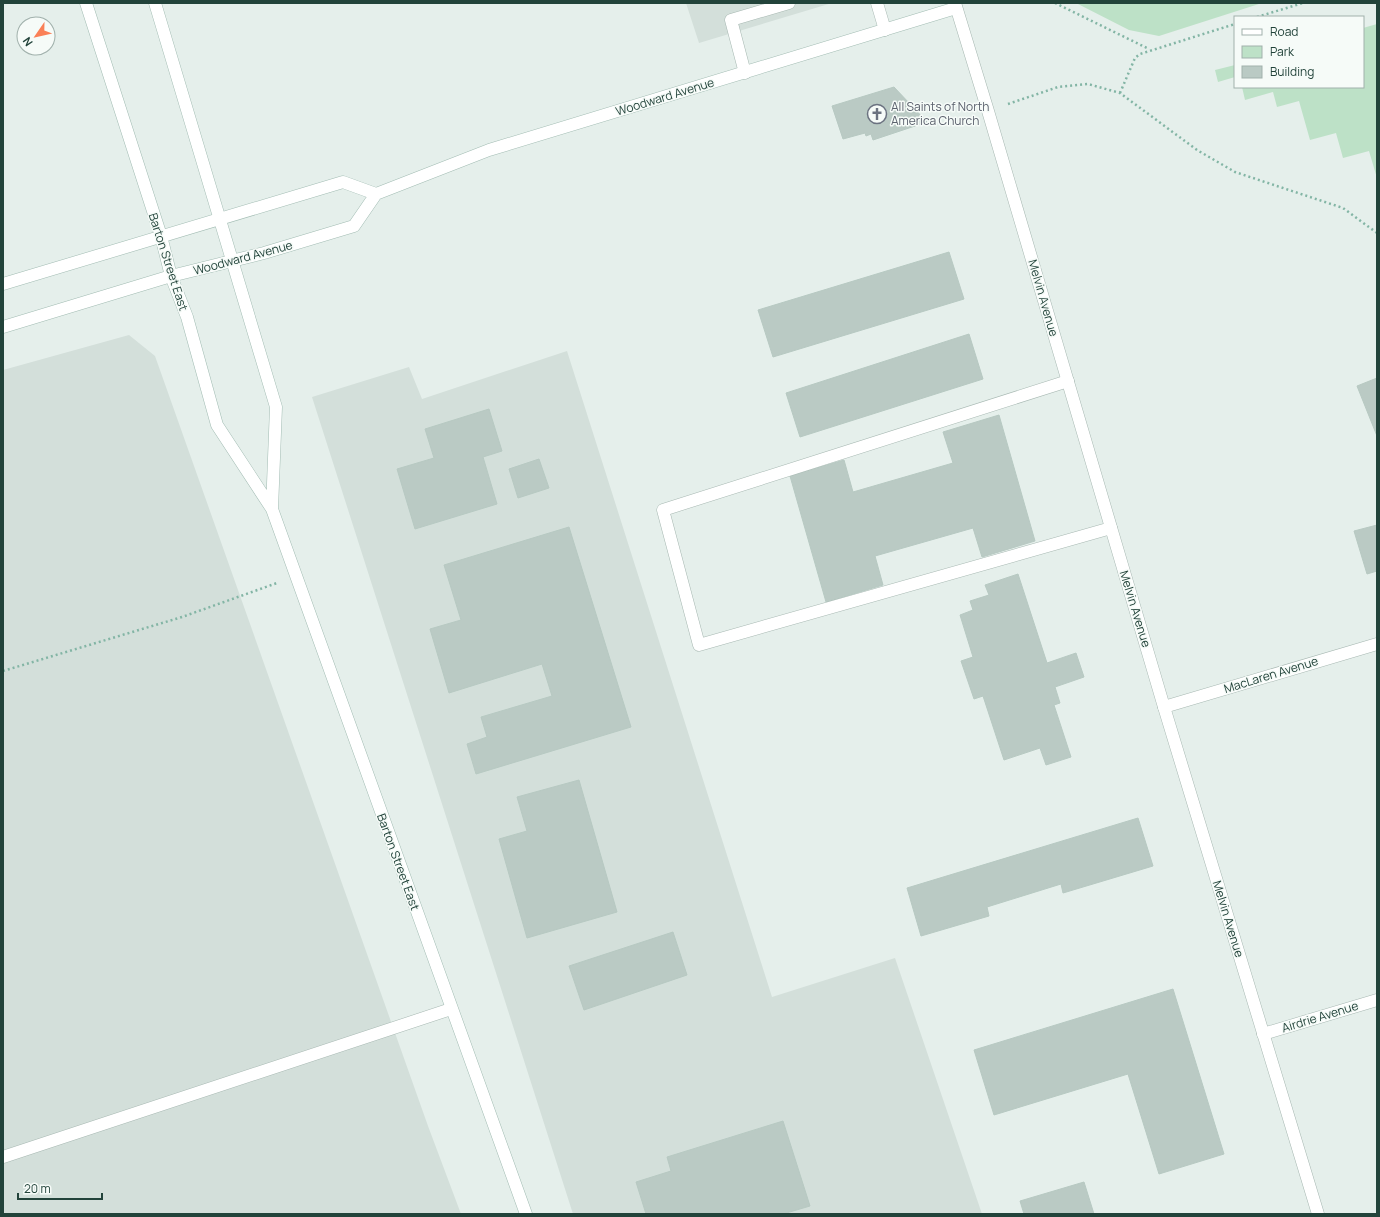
<svg xmlns="http://www.w3.org/2000/svg" width="1380" height="1217" viewBox="0 0 1380 1217" font-family="Manrope,sans-serif">
<style>
.built{fill:#d3dfda}
.green{fill:#bde1c7}
.building{fill:#bacac4;stroke:#b7c9c2}
.lines{fill:none;stroke-linecap:round;stroke-linejoin:round}
.service-casing{stroke:#a7b8b2;stroke-width:13}
.minor-casing{stroke:#a7b8b2;stroke-width:13}
.tertiary-casing{stroke:#a7b8b2;stroke-width:13}
.secondary-casing{stroke:#a2bcb3;stroke-width:13}
.path{stroke:#83b5a5;stroke-width:2.5;stroke-dasharray:2 3;stroke-linecap:butt}
.service{stroke:#fff;stroke-width:12}
.minor{stroke:#fff;stroke-width:12}
.tertiary{stroke:#fff;stroke-width:12}
.secondary{stroke:#fff;stroke-width:12}
.labels{text-anchor:middle;stroke-width:3;stroke-linejoin:round;paint-order:stroke}
.street-label{font-size:12px;fill:#22433a;stroke:#f6fbf8}
.worship-label{font-size:12px;fill:#5b616d;stroke:#f6fbf8;text-anchor:start}
</style>
<rect width="100%" height="100%" fill="#e5efeb"/>
<!-- built -->
<path class="built" d="M686,3H832L699,43Z
M129,335L155,356L428,1126L461,1214H3V370Z
M567,351L772,997L895,958L982,1214H573L312,397L409,367L422,399Z"/>
<!-- green -->
<path class="green" d="M1076,3H1262L1159,36L1129,30Z
M1377,24V178L1369,151L1343,158L1336,133L1310,140L1299,101L1277,107L1273,92L1245,100L1242,87H1363V28Z
M1235,65V77L1218,82L1215,70Z"/>
<!-- building -->
<path class="building" d="M894,87L927,122L873,140L871,134L866,136L865,133L843,139L832,106Z
M949,252L964,299L773,357L758,310Z
M969,334L983,379L800,437L786,393Z
M1377,378V436L1357,386Z
M489,409L502,451L483,457L497,504L415,529L397,469L434,458L425,429Z
M999,415L1035,541L982,557L973,528L875,556L883,585L826,602L790,476L844,460L853,492L953,463L943,432Z
M539,459L549,488L518,498L509,469Z
M1377,525V571L1367,574L1354,531Z
M569,527L631,727L476,774L467,744L487,737L481,717L552,696L542,664L449,693L430,629L461,620L444,565Z
M1018,574L1047,663L1076,653L1084,677L1055,687L1060,703L1054,705L1071,757L1046,765L1040,748L1004,760L983,696L974,699L961,661L973,657L960,615L973,610L970,601L989,595L985,585Z
M579,780L617,912L527,938L499,839L527,831L517,797Z
M1138,818L1153,866L1063,893L1061,884L987,907L989,916L921,936L907,888Z
M673,932L687,975L584,1010L569,966Z
M1173,989L1224,1154L1159,1174L1128,1074L994,1115L974,1050Z
M783,1121L810,1206L783,1214H646L636,1182L671,1171L667,1157Z
M1084,1182L1094,1214H1024L1020,1201Z"/>
<g class="lines">
<!-- service casing -->
<g class="service-casing">
<path id="service" d="M877,3L885,30
M745,73L731,20L789,3
M1068,381L663,510L699,645L1111,528
M3,1157L451,1009"/>
</g>
<!-- minor casing -->
<g class="minor-casing">
<path id="minor" d="M1164,707L1377,644
M1263,1034L1377,1000"/>
</g>
<!-- tertiary casing -->
<g class="tertiary-casing">
<path id="tertiary" d="M955,3L988,111L1164,707L1318,1214"/>
</g>
<!-- secondary casing -->
<g class="secondary-casing">
<path id="secondary" d="M86,3L161,236L171,276L187,317L217,425L272,509L526,1214
M155,3L276,407L272,509
M3,284L343,182L376,194
M3,327L171,276L264,253L354,226L376,194L489,150L956,8"/>
</g>
<!-- path -->
<path class="path" d="M1055,3L1149,49
M1257,17L1303,3
M1120,93L1135,58L1140,54L1235,24
M1008,104L1058,87L1088,84L1120,93L1197,150L1235,172L1343,208L1377,233
M3,671L182,617L277,583"/>
<!-- service -->
<use href="#service" class="service"/>
<!-- minor -->
<use href="#minor" class="minor"/>
<!-- tertiary -->
<use href="#tertiary" class="tertiary"/>
<!-- secondary -->
<use href="#secondary" class="secondary"/>
</g>
<!-- icons -->
<defs>
<g id="church-ring" transform="scale(1)"><circle r="9.5" fill="#f6fbf8" stroke="#6b7280" stroke-width="1.5"/><path d="M-1.2-6h2.4v3.5h3.3v2.4h-3.3V6h-2.4V-.1h-3.3v-2.4h3.3Z" fill="#6b7280"/></g>
</defs>
<g fill-rule="evenodd">
<use href="#church-ring" x="877" y="114"/>
</g>
<g class="labels">
<!-- street labels -->
<g class="street-label">
<text transform="translate(665 97) rotate(-17)" y="4">Woodward Avenue</text>
<text transform="translate(243 258) rotate(-15)" y="4">Woodward Avenue</text>
<text transform="translate(168 262) rotate(72)" y="4">Barton Street East</text>
<text transform="translate(1043 298) rotate(74)" y="4">Melvin Avenue</text>
<text transform="translate(1135 609) rotate(73)" y="4">Melvin Avenue</text>
<text transform="translate(1271 675) rotate(-17)" y="4">MacLaren Avenue</text>
<text transform="translate(398 862) rotate(70)" y="4">Barton Street East</text>
<text transform="translate(1228 919) rotate(73)" y="4">Melvin Avenue</text>
<text transform="translate(1320 1017) rotate(-17)" y="4">Airdrie Avenue</text>
</g>
<!-- worship labels -->
<g class="worship-label">
<text x="891" y="111">All Saints of North<tspan x="891" dy="14">America Church</tspan></text>
</g>
</g>
<!-- border -->
<rect width="1380" height="1217" fill="none" stroke="#22433a" stroke-width="8"/>
<!-- legend -->
<rect x="1234" y="16" width="130" height="72" fill="#f6fbf8" stroke="#a1b1ac"/>
<rect x="1242" y="29" width="20" height="6" fill="#ffffff" stroke="#a1b1ac"/>
<text x="1270" y="36" font-size="12" fill="#22433a">Road</text>
<rect x="1242" y="46" width="20" height="12" fill="#bde1c7" stroke="#a1b1ac"/>
<text x="1270" y="56" font-size="12" fill="#22433a">Park</text>
<rect x="1242" y="66" width="20" height="12" fill="#bacac4" stroke="#a1b1ac"/>
<text x="1270" y="76" font-size="12" fill="#22433a">Building</text>
<!-- north arrow -->
<g transform="translate(36 36) rotate(236)"><circle r="19" fill="#f6fbf8" stroke="#a1b1ac"/>
<path d="M0-3L7 15L0 10L-7 15Z" fill="#fa8057"/>
<text y="-6" font-size="11" font-weight="bold" text-anchor="middle" fill="#22433a">N</text>
</g>
<!-- scale -->
<path d="M18 1193v6h84v-6" fill="none" stroke="#22433a" stroke-width="2"/>
<text x="24" y="1193" font-size="12" fill="#22433a" stroke="#f6fbf8" stroke-width="3" paint-order="stroke">20 m</text>
</svg>
